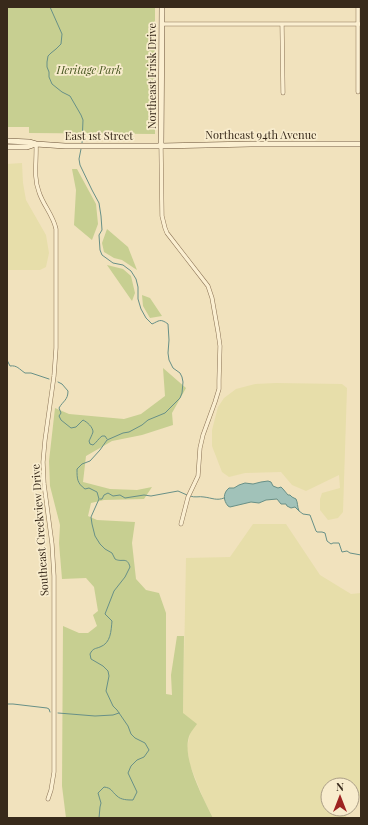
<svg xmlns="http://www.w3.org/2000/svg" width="368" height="825" viewBox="0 0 368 825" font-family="'Playfair Display',serif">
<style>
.farmland{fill:#e7deaa}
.green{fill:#c7cf91}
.water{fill:#a1c2b9;stroke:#689087}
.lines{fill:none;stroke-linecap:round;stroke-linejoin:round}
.stream{stroke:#689087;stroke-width:1}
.street-casing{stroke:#8a7255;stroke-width:4.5}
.secondary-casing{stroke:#6b5339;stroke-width:6}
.street{stroke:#fbefd1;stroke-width:3.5}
.secondary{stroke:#fbefd1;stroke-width:5}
.labels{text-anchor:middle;stroke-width:3.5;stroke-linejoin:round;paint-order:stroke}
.park-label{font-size:11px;font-style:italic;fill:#475620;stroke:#f8eccd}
.street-label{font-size:11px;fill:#382a1b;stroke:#f8eccd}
</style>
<rect width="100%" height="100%" fill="#f1e2bd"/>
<!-- farmland -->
<path class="farmland" d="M22,163L23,183L26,200L46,235L49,253L46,267L40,270H7V164Z
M276,383L342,384L347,388L343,512L338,518L328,520L320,510V499L322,493L340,488L339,475L306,491L292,485L281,472L245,473L229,477L222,472L212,446V430L218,407L224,398L236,389L255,384Z
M253,524H286L320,575L351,594L361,593V796H352V785H328V809H346V818H213L204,800L190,765L187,748L190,734L183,713L186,558L230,557Z"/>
<!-- green -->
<path class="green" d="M7,7H155V134L29,133V127H7Z
M72,169H77L96,204L98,224L92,240L74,225L76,190Z
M107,229L128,247L137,270L122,260L114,258L104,252L102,243Z
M107,265L123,269L131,276L135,293L132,301Z
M142,295L150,298L162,316L150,318L143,306Z
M163,368L186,388L172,413L173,425L142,435L112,441L86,456L83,482L110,489L137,490L152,487L144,499L104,500L91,503L88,516L97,520L135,522L132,543L136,579L146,590L159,593L166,613V694L172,695L171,675L177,636H184L183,713L197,724C195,727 192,730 190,734C180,755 203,798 213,818H66L62,786L63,626L79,633H88L97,626L93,615L98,611L94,587L86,578L62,579L59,543L60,525L50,486L49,461L55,408L69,414L124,419L141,414L165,396Z"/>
<!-- water -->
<path class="water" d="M268,481L271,482L273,486L278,488L281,487L283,489L288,495H290L292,497L296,499C298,503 297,506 299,511L295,507L291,508L287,506L286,504H281L277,499L266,500L259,503L251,502L230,507L228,506C223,500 223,493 229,488H234L239,485L245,483L253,484L261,482Z"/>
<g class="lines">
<!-- stream -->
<path class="stream" d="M50,7L62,34L61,44L56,49L51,53L48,56L47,62V67L49,72V77L52,84L62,92L70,96L81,115L83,120L82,144
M81,149L79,159L80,165L92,190L99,203L101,216L102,230L99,235L100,250L102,255L113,263L123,265L131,271L136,279L138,287V299L141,309L146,318L152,324C159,321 160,318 168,324L169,340L168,353L169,360L173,368L180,373L182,377L183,382L182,393L180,398L165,413L148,420L142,425L129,432L123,433L107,440L100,450L90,461L82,464L77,469C77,479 77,483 85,489L89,488L97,492L99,499L91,517L92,524L95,536L100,544L105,549L112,553L115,559C122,563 127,556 130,567L125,577L114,591L105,614L112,621C111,631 111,643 100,647C95,649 93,648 90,654L91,659L103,666L108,671L109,676L106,691L113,706L117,710L128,726L131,734L135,738L145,743L149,750L144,757L137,760L131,766L128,773L137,792L133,800C128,800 121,800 117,796C111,791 112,788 104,787L98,793L101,803L100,807L99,818
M7,360L10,366C17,365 19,369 25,373H31L49,379
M58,382L62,384L68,391C68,400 63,401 59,408L61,413L59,416L61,420L71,428L76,427L83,420C87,422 93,427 93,432C92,435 90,439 89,441L90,444L93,445C97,442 98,439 102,436H105L107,439
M190,496C195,498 199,496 204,497C212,498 217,501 224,498
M100,499H102L104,495L108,493L113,496L120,495L125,498L144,495L151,496L178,491L187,495
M299,511L303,514L310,515L316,531L317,532H322L325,533L327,541L331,544L333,543H339L342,552L347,551L350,553L361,555
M7,704H13L47,708L49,709L50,712
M58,713L95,716L113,715L119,713"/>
<!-- street casing -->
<g class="street-casing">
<path id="street" d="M162,24H361
M282,24L283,93
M358,92V7
M36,144C37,160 33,177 39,192C43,205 53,215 56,229V348L54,376L45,440L43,462L44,484L52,544L54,576V772L51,790L48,799
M161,146L162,216L165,228L167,233L208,286L212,298L218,332L220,346L219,380V389L215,402L203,435L200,448L198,476L188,497L181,524"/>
</g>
<!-- secondary casing -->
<g class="secondary-casing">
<path id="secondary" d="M7,141L29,142L36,144L65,146H161L251,144H361
M161,146L162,7
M7,147H27L36,144"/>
</g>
<!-- street -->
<use href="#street" class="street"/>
<!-- secondary -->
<use href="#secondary" class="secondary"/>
</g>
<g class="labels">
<!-- park labels -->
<g class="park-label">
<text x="89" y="74">Heritage Park</text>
</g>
<!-- street labels -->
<g class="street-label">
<text transform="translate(152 76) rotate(-90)" y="4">Northeast Frisk Drive</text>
<text x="261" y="139">Northeast 94th Avenue</text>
<text x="99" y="140">East 1st Street</text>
<text transform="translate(40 530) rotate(-94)" y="4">Southeast Creekview Drive</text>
</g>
</g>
<!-- border -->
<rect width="368" height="825" fill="none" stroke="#382a1b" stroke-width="16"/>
<!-- north arrow -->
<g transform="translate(340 797)"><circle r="19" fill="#f8eccd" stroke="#ab9e86"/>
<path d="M0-3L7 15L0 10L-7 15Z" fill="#9d2321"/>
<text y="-6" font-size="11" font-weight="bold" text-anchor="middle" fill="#382a1b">N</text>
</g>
</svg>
